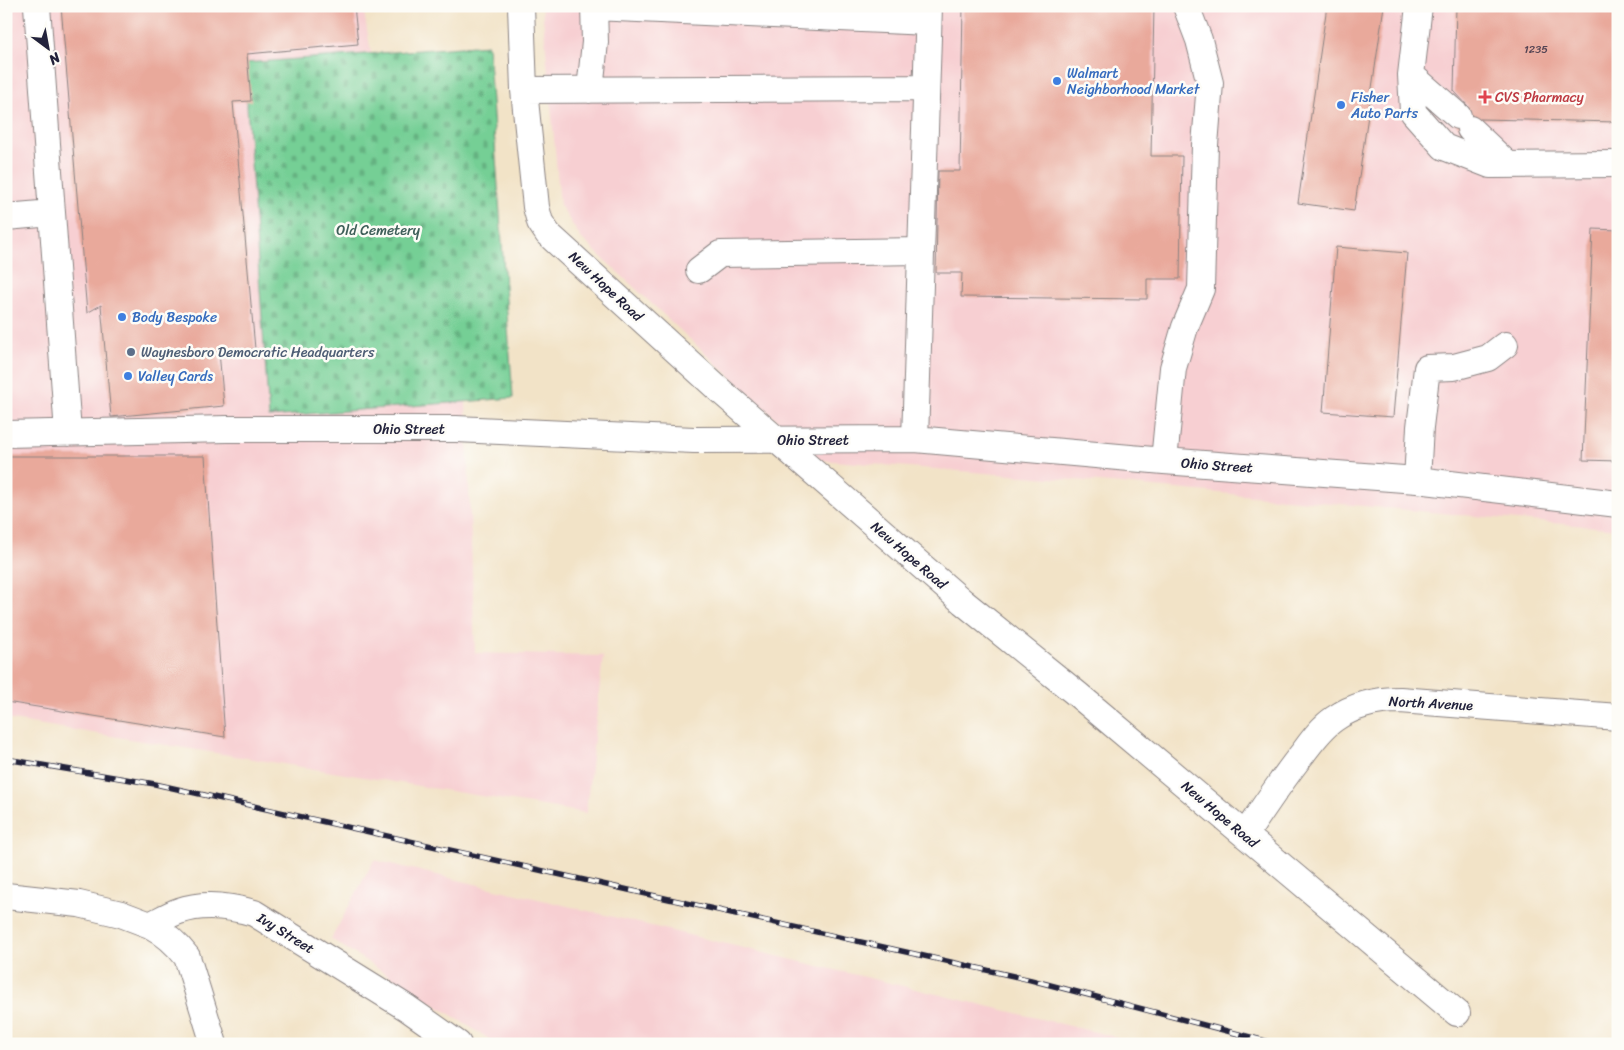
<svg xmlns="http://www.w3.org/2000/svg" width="1624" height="1050" viewBox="0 0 1624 1050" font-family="Sriracha,sans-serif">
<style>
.built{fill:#f7cfd2}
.cemetery{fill:url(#cemetery-stones);stroke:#4c7868}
.building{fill:#e9a99b}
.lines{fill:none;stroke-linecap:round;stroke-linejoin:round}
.minor-casing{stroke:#8a8281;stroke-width:28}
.minor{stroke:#fff;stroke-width:26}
.rail-casing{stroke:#22223b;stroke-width:5.5}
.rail{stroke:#fdfcf7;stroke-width:4;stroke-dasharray:11;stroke-linecap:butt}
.shop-dot{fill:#3f7fe0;stroke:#fdfcf7;stroke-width:2}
.health-dot{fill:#e0444e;stroke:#fdfcf7;stroke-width:2}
.service-dot{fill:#5c6f8a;stroke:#fdfcf7;stroke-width:2}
.labels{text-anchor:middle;stroke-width:5;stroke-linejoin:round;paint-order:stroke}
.number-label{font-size:11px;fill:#544453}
.shop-label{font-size:14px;fill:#366cbe;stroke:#fdfcf7;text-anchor:start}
.health-label{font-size:14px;fill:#be3a42;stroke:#fdfcf7;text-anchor:start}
.park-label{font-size:14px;fill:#3f5f5a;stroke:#fdfcf7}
.street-label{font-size:14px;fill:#22223b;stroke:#fdfcf7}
.service-label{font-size:14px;fill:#4e5e75;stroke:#fdfcf7;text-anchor:start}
</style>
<defs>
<pattern id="cemetery-stones" width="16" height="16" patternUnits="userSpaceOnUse" patternTransform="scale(1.25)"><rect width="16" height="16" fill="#75cf95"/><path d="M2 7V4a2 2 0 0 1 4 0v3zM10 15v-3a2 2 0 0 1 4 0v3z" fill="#65b181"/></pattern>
</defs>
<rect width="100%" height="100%" fill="#fdfcf7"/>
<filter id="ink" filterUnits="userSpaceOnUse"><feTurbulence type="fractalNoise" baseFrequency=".02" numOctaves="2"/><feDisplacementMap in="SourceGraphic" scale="10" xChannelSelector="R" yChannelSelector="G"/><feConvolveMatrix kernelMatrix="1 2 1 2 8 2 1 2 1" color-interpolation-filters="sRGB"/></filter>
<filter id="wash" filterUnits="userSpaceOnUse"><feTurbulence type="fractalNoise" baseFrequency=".0096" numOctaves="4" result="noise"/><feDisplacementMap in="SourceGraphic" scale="20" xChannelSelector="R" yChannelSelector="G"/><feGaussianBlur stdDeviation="1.12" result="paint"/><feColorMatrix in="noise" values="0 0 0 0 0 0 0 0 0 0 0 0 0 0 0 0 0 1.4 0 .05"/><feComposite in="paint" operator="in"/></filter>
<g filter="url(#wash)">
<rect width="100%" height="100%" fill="#f2e3c7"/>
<!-- built -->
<path class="built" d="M6,6H363L371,53L244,63L269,417L466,402L475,653L603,656L586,813L6,719Z
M542,6H1618V529L1099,482L820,460L581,238L560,205Z
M374,860L1146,1044H497L331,939Z"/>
<!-- cemetery -->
<path class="cemetery" d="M488,45L513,398L269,417L244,63Z"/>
<g id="blocks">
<!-- building -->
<path class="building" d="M61,6H354L358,44L247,54L251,101L233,102L255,349L219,352L224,406L111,417L101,305L87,313Z
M963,6H1154L1151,156H1182L1180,279H1147V299L961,297L962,273H936L938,171H960Z
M1327,6H1384L1354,211L1298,203Z
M1456,6H1618V122L1480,119L1465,133L1453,121L1468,106L1454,91Z
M1593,229L1618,230V461L1583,460Z
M1336,247L1407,253L1393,417L1323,412Z
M6,456H205L225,737L6,702Z"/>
</g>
</g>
<g filter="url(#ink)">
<use href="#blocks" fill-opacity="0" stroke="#8a8281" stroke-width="1"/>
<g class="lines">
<!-- minor casing -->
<g class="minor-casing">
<path id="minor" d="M37,6L68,433
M521,6L524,90L536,207L540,222L548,234L716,387L963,602L1077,694L1457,1013
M1419,6L1411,75L1413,112L1444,147L1490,165L1618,164
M594,7L928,22
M1411,75L1458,116
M524,90L926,88
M590,90L595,42L594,6
M1470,129L1508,165
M6,217L52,213
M699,270L720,254L921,251
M6,434L227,429H456L694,440L915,439L1164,461L1417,480L1618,504
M915,439L929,6
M1164,461L1173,368L1185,327L1201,289L1205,145L1210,83L1199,40L1186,6
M1417,480L1420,427L1427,368L1454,367L1488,358L1505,345
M1245,835C1264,807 1282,779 1303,753C1312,741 1321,728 1334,719C1354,705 1376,700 1400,700L1618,717
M6,896L79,904L121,914L150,925C160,920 170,914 179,911C204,902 230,906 254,913L407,1008L458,1044
M150,925C165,933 177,944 187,957L214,1044"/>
</g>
<!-- minor -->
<use href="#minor" class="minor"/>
<!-- rail casing -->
<g class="rail-casing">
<path id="rail" d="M6,759L155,784L1031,980L1277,1044"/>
</g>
<!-- rail -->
<use href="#rail" class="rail"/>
</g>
</g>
<!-- markers -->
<g class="shop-dot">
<circle cx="1057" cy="81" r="5"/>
<circle cx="1341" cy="105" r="5"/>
<circle cx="122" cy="317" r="5"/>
<circle cx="128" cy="376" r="5"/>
</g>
<path class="health-dot" d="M1482.5 89.5h5v5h5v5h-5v5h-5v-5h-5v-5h5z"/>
<circle class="service-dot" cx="131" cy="352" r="5"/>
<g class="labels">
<!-- number labels -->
<g class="number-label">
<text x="1536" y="53">1235</text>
</g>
<!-- shop labels -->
<g class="shop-label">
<text x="1067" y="78">Walmart<tspan x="1067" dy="16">Neighborhood Market</tspan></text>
<text x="1351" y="102">Fisher<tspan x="1351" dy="16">Auto Parts</tspan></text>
<text x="132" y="322">Body Bespoke</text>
<text x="138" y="381">Valley Cards</text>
</g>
<!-- health labels -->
<g class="health-label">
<text x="1495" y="102">CVS Pharmacy</text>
</g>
<!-- park labels -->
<g class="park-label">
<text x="378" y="235">Old Cemetery</text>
</g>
<!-- street labels -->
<g class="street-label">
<text transform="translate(606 286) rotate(43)" y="5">New Hope Road</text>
<text x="409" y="434">Ohio Street</text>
<text x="813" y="445">Ohio Street</text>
<text transform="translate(1217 465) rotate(4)" y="5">Ohio Street</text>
<text transform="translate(909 555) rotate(41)" y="5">New Hope Road</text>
<text transform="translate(1431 703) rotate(3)" y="5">North Avenue</text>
<text transform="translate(1220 814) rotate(40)" y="5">New Hope Road</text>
<text transform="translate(286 933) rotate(32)" y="5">Ivy Street</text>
</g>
<!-- service labels -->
<g class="service-label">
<text x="141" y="357">Waynesboro Democratic Headquarters</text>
</g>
</g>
<!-- margin -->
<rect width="1624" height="1050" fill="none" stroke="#fdfcf7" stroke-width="25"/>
<!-- north arrow -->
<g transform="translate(48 48) rotate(148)" stroke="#fdfcf7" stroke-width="4" paint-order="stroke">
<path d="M0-4L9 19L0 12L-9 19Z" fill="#22223b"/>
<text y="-8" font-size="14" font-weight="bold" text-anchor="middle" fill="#22223b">N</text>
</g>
</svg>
